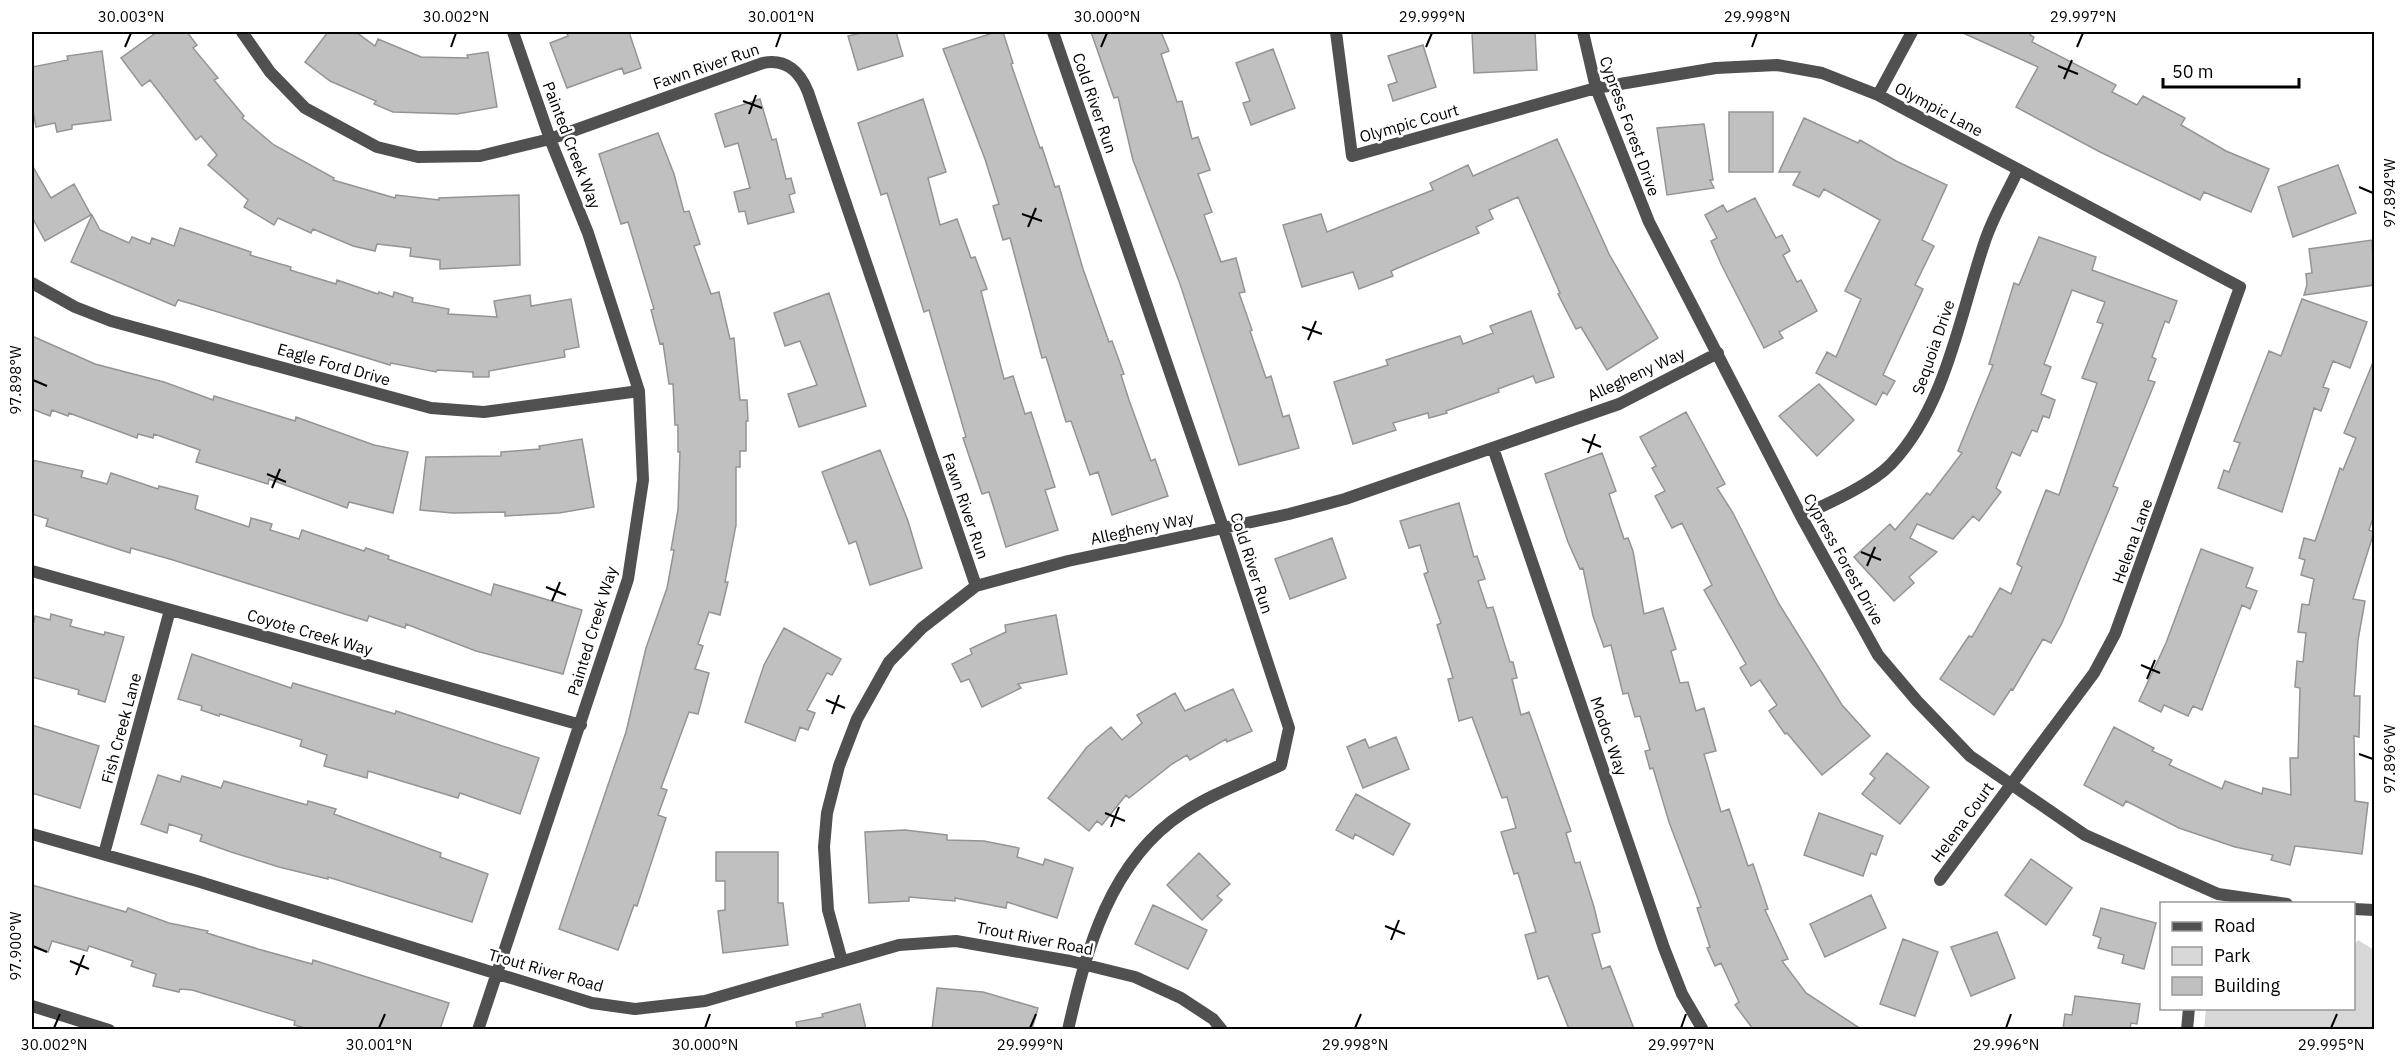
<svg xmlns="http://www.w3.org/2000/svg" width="2406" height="1061" viewBox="0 0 2406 1061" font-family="'IBM Plex Sans',sans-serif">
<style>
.green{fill:#d7d7d7}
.building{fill:#c0c0c0;stroke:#949494;stroke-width:1.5}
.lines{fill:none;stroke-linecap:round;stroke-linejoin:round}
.street{stroke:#505050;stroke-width:12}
.ticks{fill:none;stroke:#000;stroke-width:2}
.labels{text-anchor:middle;stroke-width:5;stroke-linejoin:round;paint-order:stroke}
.street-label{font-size:16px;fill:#000;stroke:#fff}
.neatline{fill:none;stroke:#000;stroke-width:2}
.ticks-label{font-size:15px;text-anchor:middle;fill:#000}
</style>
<rect width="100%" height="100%" fill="#fff"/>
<!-- green -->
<path class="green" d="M2358,940L2374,950V1029H2204L2206,1009L2354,1008V946Z"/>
<!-- building -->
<path class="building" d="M157,32H187L197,45L193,48L218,78L214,80L244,116L242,118L274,145L334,178L333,180L395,198L396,195L439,200V198L519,195L520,265L440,269V260L410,256L411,248L377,244L375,251L353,246L313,229L311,233L278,218L274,225L244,207L248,200L208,165L217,155L201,136L196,140L150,80L142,86L121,58Z
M328,32H356L375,46L378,39L421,57L468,58L467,55L488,52L497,107L457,114L393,112L374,104L376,101L330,81L305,62Z
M566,32H629L641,68L624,74L622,68L567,88L550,43L568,36Z
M865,32H896L903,56L858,70L848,36Z
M996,32H1003L1013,63L1011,64L1040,148L1042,147L1055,187L1059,186L1083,269L1109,342L1112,341L1124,374L1121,375L1129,400L1151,461L1155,459L1168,496L1112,515L1098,472L1090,475L1071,421L1066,422L1046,357L1042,358L1010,238L1003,240L993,206L999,204L985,159L943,49Z
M1091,32H1161L1169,51L1161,54L1177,102L1182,101L1192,139L1198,137L1210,170L1198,174L1212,212L1204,215L1221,262L1236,258L1245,292L1239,293L1252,330L1250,331L1266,378L1271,376L1283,417L1289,415L1299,448L1239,465L1180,284L1133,160L1118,97L1114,98Z
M1535,32L1537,70L1474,73L1472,33Z
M1961,32H2032L2030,35L2034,37L2032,42L2116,85L2112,92L2137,105L2143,96L2185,118L2181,125L2226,151L2269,169L2251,212L2204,192L2200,200L2100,152L2016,107L2038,67Z
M1423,45L1436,87L1393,101L1388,85L1397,82L1388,56Z
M1273,49L1295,108L1251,125L1243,103L1250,101L1236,63Z
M102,51L111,120L72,125V129L57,132L55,123L36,127L32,105V67L68,60L67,56Z
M760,99L772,140L776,139L786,179L791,178L795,193L789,195L794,212L748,224L745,211L739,212L734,192L750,188L738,143L725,147L715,114Z
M923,99L946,172L928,178L940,225L957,219L971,258L975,257L987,289L981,291L1004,379L1013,376L1025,414L1031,412L1055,487L1045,490L1058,530L1006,547L989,492L982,494L963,438L966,437L929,310L924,312L887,193L881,195L858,123Z
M1729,112H1773V172H1729Z
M1804,118L1858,143L1860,140L1896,161L1947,185L1922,240L1934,246L1915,285L1923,289L1883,375L1895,381L1887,395L1883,392L1876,405L1816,373L1827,352L1836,357L1861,299L1845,291L1880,220L1824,189L1819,197L1793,185L1800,172H1779Z
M1704,124L1713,180H1710L1714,188L1667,195L1657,128Z
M658,133L674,174L684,212L689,211L700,244L694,246L711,294L719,292L730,339L734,338L740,400H747L748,421H746V451H740V467H736V525L725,582H728L720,615L709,612L698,644L703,646L695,669L709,673L698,714L689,712L661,788L667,790L658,815L666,818L637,906L634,905L618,950L559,929L626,732L646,648L667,588L674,550H671L678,510L680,452H678V425H675L673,384H669L663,343L660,344L651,310L654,309L628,222L621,224L599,154Z
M1557,139L1610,256L1658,338L1607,370L1581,327L1576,329L1558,294L1560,293L1518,197L1489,210L1493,219L1476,227L1479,233L1391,271L1393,276L1359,289L1353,272L1302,287L1283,225L1321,214L1327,232L1433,190L1430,183L1468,165L1473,176Z
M32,165L51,198L74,184L91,215L45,241L32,217Z
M2338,165L2356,213L2293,237L2278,187Z
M1755,198L1776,238L1782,235L1790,251L1783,255L1797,282L1801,280L1817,311L1779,332L1783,338L1764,348L1722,266L1711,241L1717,238L1705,215L1723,205L1727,212Z
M92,215L100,230L129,243L132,237L150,244L152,238L174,246L180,228L251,252L250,255L291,267L290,270L336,284L337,280L378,294L379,292L393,297L394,292L413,298L412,302L449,309L448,314L497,317L494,301L530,295L531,306L571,299L579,347L564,350L565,357L489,371V377H473V372L437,370L436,372L391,363L390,365L192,304L178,300L175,306L71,262Z
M2039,237L2096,257L2092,270L2177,301L2169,323L2165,321L2152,357L2156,359L2148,380L2155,382L2113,486L2118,488L2062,623L2051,643L2043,639L2013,690L2011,689L1994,715L1940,679L1969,636L1972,637L2000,588L2011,594L2022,567L2017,564L2046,490L2059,495L2097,383L2082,378L2103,324L2097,322L2105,302L2072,290L2044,364L2051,367L2041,394L2055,400L2049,418L2043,416L2037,432L2032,430L2020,456L2012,452L1996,488L2001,492L1979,521L1973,516L1953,539L1917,524L1910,538L1937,552L1909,577L1914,583L1894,601L1854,557L1890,524L1895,530L1927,493L1930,495L1962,453L1958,451L1993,365L1989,364L2014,283L2019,285Z
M2372,240L2374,285L2304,295L2307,285L2306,274L2312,273L2309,249Z
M829,293L866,406L799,427L788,394L817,385L800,341L785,346L774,313Z
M2302,299L2367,322L2350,368L2333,361L2323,387L2329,389L2321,411L2314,408L2282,512L2218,488L2224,470L2229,472L2240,443L2234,441L2269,351L2281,356Z
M1531,311L1554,377L1536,383L1533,376L1498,389L1499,392L1446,411L1447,413L1429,418L1428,413L1393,423L1396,430L1353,444L1334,382L1388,365L1386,360L1460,336L1463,344L1493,333L1490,326Z
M32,336L95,364L164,382L213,400L214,396L295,421L296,417L374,445L408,452L393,513L349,502L347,508L269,479L268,484L196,462L200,450L154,434L153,438L138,434L137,438L69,413L68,416L52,410L50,416L32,409Z
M2374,360V515L2369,530L2374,532L2353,599L2365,601L2358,640L2354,696H2360L2359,737L2354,736L2355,801L2368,803L2362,854L2295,846L2290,865L2271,860L2273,855L2235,847L2179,828L2126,801L2123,806L2084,785L2114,727L2154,748L2152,751L2172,760L2169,765L2222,789L2225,781L2262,794L2263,788L2291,795L2290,758H2298L2300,688L2295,687L2297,661L2303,662L2306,633L2298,632L2302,604L2309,605L2314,579L2301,575L2305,560L2299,558L2304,538L2315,541L2340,468L2343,470L2356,438L2344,433Z
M1819,384L1854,420L1817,456L1779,416Z
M1686,412L1725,484L1717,488L1733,513L1779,604L1842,705L1870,736L1822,775L1787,733L1785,734L1769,711L1777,705L1760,680L1751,686L1740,668L1746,664L1704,590L1712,585L1682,523L1672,528L1655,496L1665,491L1652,468L1656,466L1640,437Z
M582,439L594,507L559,513L505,516V512L453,513L420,510L426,457L501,456V452L540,449L539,446Z
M880,450L908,521L922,568L870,585L856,541L849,544L822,472Z
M1602,453L1616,491L1609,494L1624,539L1628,538L1633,551L1644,614L1663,608L1676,649L1671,651L1680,683L1688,682L1696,711L1704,708L1716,751L1704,754L1721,812L1729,809L1748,866L1753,864L1768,909L1765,910L1788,959L1782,961L1806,993L1861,1029H1753L1735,1005L1739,1002L1721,963L1715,966L1707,948L1710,947L1697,908L1701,907L1669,822L1653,768L1650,769L1645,751L1650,750L1640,716L1635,717L1628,693L1623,694L1611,645L1604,647L1593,616L1583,568L1580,569L1568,542L1545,474Z
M32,460L83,471L81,477L107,484L111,473L158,489L159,486L198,496L195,509L249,527L251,518L272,524L270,530L299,539L302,530L364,551L366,548L389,556L388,559L491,595L494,584L582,610L563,674L476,651L406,624L405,628L369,616L367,621L173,560L131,548L130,553L46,526L48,519L32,514Z
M1459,503L1474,557L1477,556L1485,579L1478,581L1487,608L1493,607L1510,662H1513L1517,678L1512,679L1521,715L1529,712L1571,831L1566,833L1575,863L1580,862L1594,907L1600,932L1592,934L1602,969L1610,966L1634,1029H1569L1548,976L1538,979L1525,935L1536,932L1518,873L1514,874L1501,832L1516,828L1507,797L1502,798L1472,717L1459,721L1448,679L1453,678L1437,625L1441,623L1424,574L1428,572L1420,545L1409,548L1400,521Z
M1332,538L1346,578L1290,599L1275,559Z
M2201,549L2253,568L2246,587L2257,591L2250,609L2242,605L2202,710L2193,706L2188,716L2164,705L2161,712L2139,701L2166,643Z
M51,614L72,620L70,626L104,635L105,632L124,637L105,702L78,694L79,690L32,677V629L35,616L50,620Z
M1056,615L1067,674L1018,684L1021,688L982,707L969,679L961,682L952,664L972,654L970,649L1006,632L1005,625Z
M784,628L841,659L832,675L827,673L807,710L815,713L808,730L800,727L795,741L745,722L764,665Z
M192,654L291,688L293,683L395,714L396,711L539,758L520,814L460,793L458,798L368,771L367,778L324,766L327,755L300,746L302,740L220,714L219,716L201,710L202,706L178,699Z
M1233,689L1252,731L1227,742L1226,739L1190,760L1187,755L1172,764L1129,798L1126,795L1102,825L1097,821L1089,831L1048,798L1087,747L1111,727L1122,740L1142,723L1137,715L1175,693L1185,711Z
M32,725L99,746L80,808L32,793Z
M1396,737L1409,769L1363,788L1347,747L1365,739L1369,748Z
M1887,753L1929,787L1900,824L1862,794L1875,778L1870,774Z
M158,775L180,782L182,776L221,788L224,781L307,805L308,801L336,809L334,814L441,853L440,857L488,874L472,922L328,877V879L279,867L231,852L200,841L202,835L169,824L167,833L141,824Z
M1356,794L1410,824L1393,855L1355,834L1353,839L1336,830Z
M1819,813L1883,836L1876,855L1871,853L1863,876L1804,855Z
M905,830L947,835V840L984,841L1019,848L1017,857L1043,865L1045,859L1073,868L1057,918L1007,902L1006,908L955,898V901L909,897V901L869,903L865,832Z
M716,852H778V903H783L788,945L723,953L718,911L725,910V881H716Z
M1199,853L1230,884L1217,896L1222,900L1202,920L1167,885Z
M2031,859L2072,888L2046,925L2005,895Z
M32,885L126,912L128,908L169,923L208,931L207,933L258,949L312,964L313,960L449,1003L440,1029H309L294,1025L295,1021L192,990L180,989L179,992L153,986L156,974L131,966L133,961L110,953L89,946L87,951L52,941L48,952L32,947Z
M1871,895L1886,928L1825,957L1810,924Z
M1153,905L1207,930L1188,969L1135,944Z
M2101,908L2156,923L2144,969L2122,963L2124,955L2098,948L2101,938L2093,935Z
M1997,932L2015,978L1971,996L1951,947Z
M1903,939L1938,952L1915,1016L1880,1004Z
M937,988L983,992L1038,1008L1032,1029H932Z
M2075,996L2140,1004L2137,1024L2131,1023L2130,1029H2063L2065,1014L2072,1015Z
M860,1004L866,1029H797L796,1022L823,1017L822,1014Z"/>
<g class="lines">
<!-- street -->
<path class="street" d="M242,32L270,72L305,108L377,147L418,157L480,156L550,139L763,63C786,58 800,72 808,92L976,586
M1053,32L1223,527L1289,728L1281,765C1248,781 1213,793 1183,813C1110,861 1086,950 1068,1030
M1336,32L1352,156L1596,88L1716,68L1777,65L1822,73L1878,95L2240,287L2115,634L2094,673L1940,880
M1583,32L1596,88L1649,222L1801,516L1878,655L1917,701L1970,756L2085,835L2218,894L2287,904
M1878,95L1912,32
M32,283L75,307L111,321L431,408L484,412L639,391
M1493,448L1664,948L1682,994L1703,1030
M1801,516C1827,504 1871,485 1891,464C1946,406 1959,318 1984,244C1992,218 2007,194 2018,170
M32,571L581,725
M32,834L197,881L592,1003L635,1009L705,1001L899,945L956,941L1070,961L1135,977L1181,998L1213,1019L1222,1030
M104,854L170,610
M2354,909L2374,910
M842,961L828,910L824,847L827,813L839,766L857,719L889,662L922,628L976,586L1068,561L1289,514L1345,499L1619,404L1718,353
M32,1006L109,1030
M478,1030L628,579L643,480L639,391L588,233L550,139L513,32
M2187,1030L2189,1008"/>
</g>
<!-- ticks -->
<path class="ticks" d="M125,47L131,33M451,47L456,33M776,47L781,33M1101,47L1107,33M1426,47L1432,33M1752,47L1757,33M2077,47L2083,33M2058,66L2078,74M2064,79L2072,60M743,101L762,108M749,114L756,95M2359,187L2373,193M1022,214L1042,221M1028,227L1036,208M1302,327L1322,334M1308,340L1316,321M33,380L47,386M1582,439L1601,447M1588,453L1595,434M267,474L286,482M272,488L280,469M1861,552L1881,560M1867,566L1875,547M546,587L566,595M552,601L560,582M2141,665L2160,673M2147,679L2155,660M826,700L845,708M832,714L839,695M2359,754L2373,759M1105,813L1125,821M1111,827L1119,807M1385,926L1405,934M1391,940L1399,920M33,946L47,952M70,961L89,969M76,975L84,955M54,1028L60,1014M379,1028L385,1014M705,1028L710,1014M1030,1028L1036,1014M1355,1028L1361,1014M1681,1028L1686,1014M2006,1028L2011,1014M2331,1028L2337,1014"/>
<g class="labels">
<!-- street labels -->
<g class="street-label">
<text transform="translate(706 66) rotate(-19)" y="6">Fawn River Run</text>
<text transform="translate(1095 103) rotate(71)" y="6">Cold River Run</text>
<text transform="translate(1939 109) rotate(28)" y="6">Olympic Lane</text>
<text transform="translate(1409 123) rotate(-16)" y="6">Olympic Court</text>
<text transform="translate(1630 126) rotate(70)" y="6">Cypress Forest Drive</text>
<text transform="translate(572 145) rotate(69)" y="6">Painted Creek Way</text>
<text transform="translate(1933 347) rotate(-71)" y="6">Sequoia Drive</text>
<text transform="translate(334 364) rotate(16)" y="6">Eagle Ford Drive</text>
<text transform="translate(1636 374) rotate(-25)" y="6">Allegheny Way</text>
<text transform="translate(966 506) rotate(71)" y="6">Fawn River Run</text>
<text transform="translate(1142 528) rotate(-12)" y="6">Allegheny Way</text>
<text transform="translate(2132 541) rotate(-70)" y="6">Helena Lane</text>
<text transform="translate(1844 559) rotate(61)" y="6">Cypress Forest Drive</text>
<text transform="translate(1252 563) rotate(72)" y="6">Cold River Run</text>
<text transform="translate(592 631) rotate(-73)" y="6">Painted Creek Way</text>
<text transform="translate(310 632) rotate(16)" y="6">Coyote Creek Way</text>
<text transform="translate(121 728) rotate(-75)" y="6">Fish Creek Lane</text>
<text transform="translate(1609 736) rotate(71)" y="6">Modoc Way</text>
<text transform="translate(1962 822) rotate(-54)" y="6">Helena Court</text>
<text transform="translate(1035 938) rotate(11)" y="6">Trout River Road</text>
<text transform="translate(546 970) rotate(16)" y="6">Trout River Road</text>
</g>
</g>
<!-- border -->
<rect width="2406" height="1061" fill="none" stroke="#ffffff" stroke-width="66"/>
<!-- legend -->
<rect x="2160" y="902" width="195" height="108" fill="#ffffff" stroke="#999999" stroke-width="1.5"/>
<rect x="2172" y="922" width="30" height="9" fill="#505050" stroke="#999999" stroke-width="1.5"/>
<text x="2214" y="932" font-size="18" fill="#000000">Road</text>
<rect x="2172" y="947" width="30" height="18" fill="#d7d7d7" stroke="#999999" stroke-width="1.5"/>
<text x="2214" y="962" font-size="18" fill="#000000">Park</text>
<rect x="2172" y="977" width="30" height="18" fill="#c0c0c0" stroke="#999999" stroke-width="1.5"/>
<text x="2214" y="992" font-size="18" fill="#000000">Building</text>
<!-- scale -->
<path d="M2163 78v9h136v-9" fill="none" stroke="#000000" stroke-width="3"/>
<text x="2172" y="78" font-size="18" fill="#000000" stroke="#ffffff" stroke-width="4.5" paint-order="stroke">50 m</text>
<rect x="33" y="33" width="2340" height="995" class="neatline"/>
<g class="ticks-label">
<text x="131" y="22">30.003°N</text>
<text x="456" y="22">30.002°N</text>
<text x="781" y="22">30.001°N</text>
<text x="1107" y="22">30.000°N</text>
<text x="1432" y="22">29.999°N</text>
<text x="1757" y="22">29.998°N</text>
<text x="2083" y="22">29.997°N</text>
<text transform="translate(2390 193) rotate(-90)" y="5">97.894°W</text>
<text transform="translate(16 380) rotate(-90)" y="5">97.898°W</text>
<text transform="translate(2390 759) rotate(-90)" y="5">97.896°W</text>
<text transform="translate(16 946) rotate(-90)" y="5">97.900°W</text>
<text x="54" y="1050">30.002°N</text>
<text x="379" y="1050">30.001°N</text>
<text x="705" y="1050">30.000°N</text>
<text x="1030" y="1050">29.999°N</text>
<text x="1355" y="1050">29.998°N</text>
<text x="1681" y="1050">29.997°N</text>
<text x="2006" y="1050">29.996°N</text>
<text x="2331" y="1050">29.995°N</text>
</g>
</svg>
